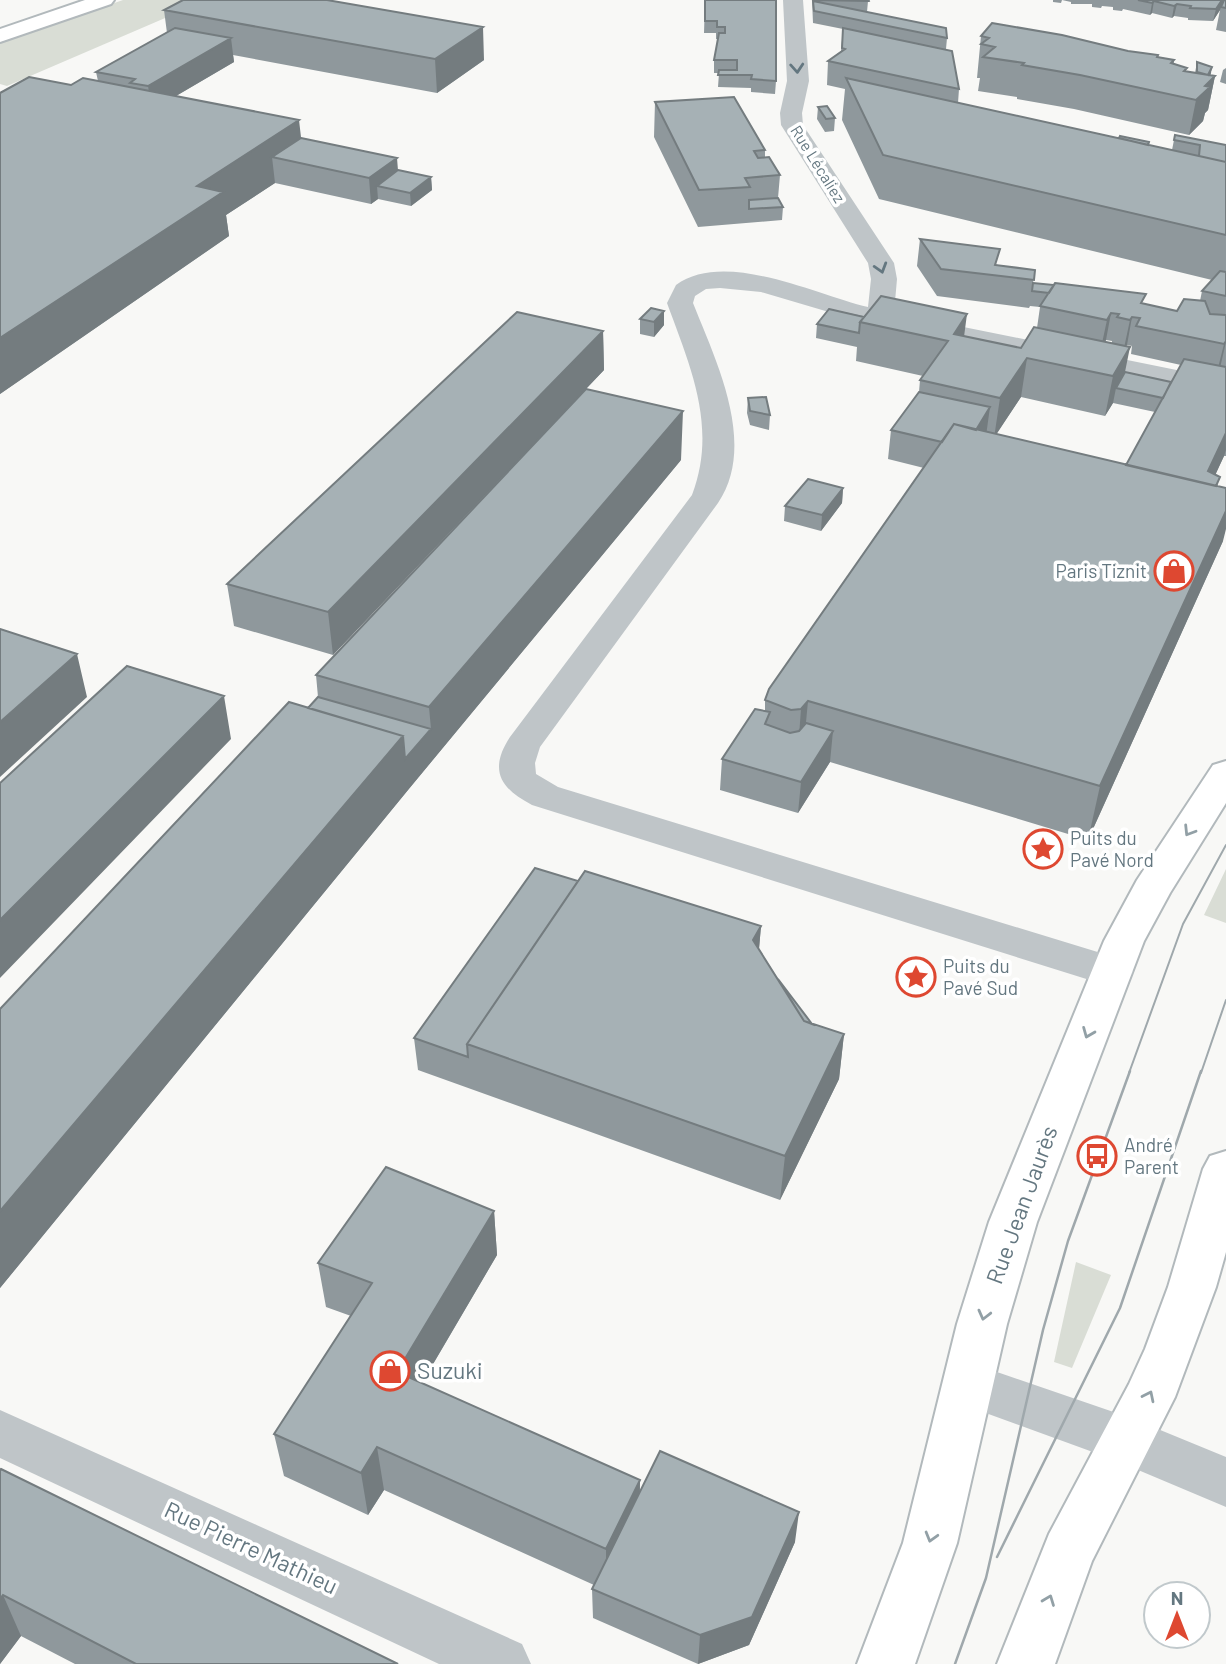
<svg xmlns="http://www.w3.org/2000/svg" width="1226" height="1664" viewBox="0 0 1226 1664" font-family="Barlow,sans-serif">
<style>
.green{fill:#d9ddd5}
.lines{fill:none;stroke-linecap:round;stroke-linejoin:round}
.secondary-casing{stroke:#b2b9bc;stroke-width:4}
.street{fill:#bfc5c8;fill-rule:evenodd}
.secondary{fill:#fff;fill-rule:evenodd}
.tram-far1{stroke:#9fa8ac;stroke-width:2}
.tram{stroke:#9fa8ac;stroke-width:2.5}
.wall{fill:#8f989c;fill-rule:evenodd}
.shaded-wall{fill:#747c7f}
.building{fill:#a6b1b5;stroke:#747c7f;stroke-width:2}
.oneway{stroke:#647780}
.oneway2{stroke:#92a0a6}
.labels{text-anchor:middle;stroke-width:7;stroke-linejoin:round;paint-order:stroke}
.far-street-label{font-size:16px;fill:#647780;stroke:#fff}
.poi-label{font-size:19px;fill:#647780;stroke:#fff;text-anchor:start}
.near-street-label{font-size:23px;fill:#647780;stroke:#fff}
.near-poi-label{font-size:23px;fill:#647780;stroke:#fff;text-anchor:start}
</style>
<rect width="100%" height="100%" fill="#f8f8f6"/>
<!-- green -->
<path class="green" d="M123,0H207L7,86L0,84V43Z
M1226,869V923L1204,915Z
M1076,1262L1111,1275L1072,1368L1054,1362Z"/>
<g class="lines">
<!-- secondary casing -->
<g class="secondary-casing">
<path id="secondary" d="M85,0H114L111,4L0,42V29Z
M1226,761V803L1170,893L1144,941L1037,1222L1007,1324L957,1543L915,1664H857L903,1543L957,1324L989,1222L1104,941L1137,880L1213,765Z
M1226,1151V1252L1216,1287L1175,1397L1092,1561L1055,1664H997L1049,1534L1129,1384L1145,1349L1168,1287L1203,1169L1210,1156Z"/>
</g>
<!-- street -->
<path class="street" d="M783,0H803L809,81L802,113L803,125L894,263L897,279L894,313L1226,380V398L866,323L761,292L720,288L706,289L695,296L693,303C715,359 758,444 718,503L540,747L535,763L536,774L558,787L1127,961L1133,972L1127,983L1112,987L532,805C499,788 489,769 510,737L692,495C718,427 690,366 667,303L676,285C725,249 816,295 868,307L871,279L868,263L781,125L780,113L787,81Z
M968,1362L1131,1418L1226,1457V1507L1112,1459L950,1400L943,1384L950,1368Z
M0,1410L522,1644L531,1664H439L0,1458Z"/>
<!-- secondary -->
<use href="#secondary" class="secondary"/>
<!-- tram-far1 -->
<path class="tram-far1" d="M1129,1073L1183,924L1226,845
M1201,1073L1226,1000"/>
<!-- tram -->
<path class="tram" d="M997,1557L1120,1308L1201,1071
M955,1664L986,1578L1043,1330L1068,1241L1130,1071"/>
</g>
<!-- wall -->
<path class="wall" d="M705,0L776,81L775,94L751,92V88L718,87L719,73H714V60L718,39H716V33H704Z
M812,0H870V1H868L867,12L947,38L946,49L959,89L958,103L1172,150L1175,135L1226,145V456H1224L1215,475L1218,486L1223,541L1088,840L830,762L798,813L720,790L722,759L765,711V700L924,468L888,459L891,430L919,392L920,380L923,376L856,361L857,347L816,338L817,324L829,309L1021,348L1037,328L1040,307L1030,306L1029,308L937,296L917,266L920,239L998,265L1035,270L1033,283L1177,311L1200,301L1202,291L1212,280L879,199L842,120L845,89L827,85L828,61L841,51L843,29L813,23ZM1106,340L1112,341V344L1105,342ZM1127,345L1132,346L1131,354L1181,365L1171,382L1125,372V347ZM1021,397L1105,416L1113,403L1155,412L1126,465L996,434Z
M1053,0H1226V32L1216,30L1220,10L1213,21L1188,20V18L1174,16L1172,18L1152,13L1150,15L1123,9L1122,11L1113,10V7L1102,6L1101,8L1092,7V4H1071V2L1062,0L1061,3L1053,2Z
M164,10L484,60L437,93L233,55L234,62L176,96L398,170L431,177L432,190L411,206L378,199L371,204L275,183L226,215L229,236L0,394V93L71,85L98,81L96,72L167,33Z
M981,36L1128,51L1174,60V63L1186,71L1195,73L1197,62L1210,75L1215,76L1208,110L1205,113L1203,121L1189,135L1074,109L1017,99V97L978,91L980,78H977Z
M1226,68V84L1220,82L1223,70Z
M655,102L765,150V158L780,175L778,198L783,207L782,220L698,227L654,137Z
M818,107L835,118L834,131L825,132L817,119Z
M664,311V325L654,337L640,334V319Z
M603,331L604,370L333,655L234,626L227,584Z
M748,398L770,415L769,430L750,425L747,413Z
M681,460L408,790L0,1288V1009L318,697L316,675Z
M843,488L842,503L821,531L784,521L785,506Z
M578,881L761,926L759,949L778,979L812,1024L844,1034L839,1079L780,1200L418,1070L414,1038Z
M494,1211L497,1255L422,1383L640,1480V1492L795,1542L749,1645L698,1664L593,1618L592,1589L594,1585L384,1490L368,1515L284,1476L274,1434L351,1316L326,1307L318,1263Z
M0,1470L398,1664H75L21,1636L0,1664Z"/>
<!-- shaded-wall -->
<path class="shaded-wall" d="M1222,0H1224L1220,10L1213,21L1216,9Z
M1154,1L1152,13L1150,15L1152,3Z
M1177,4L1174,16L1172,18L1174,6Z
M483,27L484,60L437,93L435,59Z
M231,38L234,62L152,110L148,86Z
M1212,67L1210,79L1215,76L1208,110L1205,113L1203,121L1189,135L1196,100Z
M299,120L304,163L272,157L275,183L226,215L229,236L0,394V338L197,186Z
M397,158L399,183L377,186L378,199L371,204L369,178Z
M431,177L432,190L411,206L410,193Z
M664,311V325L654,337V322Z
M1111,313L1106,340L1101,348L1107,320Z
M967,314L962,352L954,334Z
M1132,317L1127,345L1124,348L1130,320Z
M603,331L604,370L333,655L328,612Z
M1226,336V342L1220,368L1217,372Z
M1130,347L1122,387L1116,388L1113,403L1105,416L1113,376Z
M1027,358L1021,397L994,438L1000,398Z
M990,407L986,436L964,448Z
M683,411L681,460L408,790L0,1288V1211L403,736L431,729L429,707Z
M1226,433V450L1224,456L1207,493L1208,471Z
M843,488L842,503L821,531L822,515Z
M1226,511V529L1223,541L1088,840L1100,786Z
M77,654L87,697L0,777V722Z
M224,696L231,739L0,978V920Z
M808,701L803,754L797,763L801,709Z
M833,731L830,762L798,813L801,782Z
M761,926L757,971L753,940Z
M844,1034L839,1079L780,1200L785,1156Z
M494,1211L497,1255L403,1415L397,1372Z
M377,1447L384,1490L368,1515L361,1473Z
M640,1480L639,1522L606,1590V1549Z
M799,1512L795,1542L749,1645L698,1664L700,1635Z
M3,1595L21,1636L0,1664V1599Z"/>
<!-- building -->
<path class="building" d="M183,0H327L483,27L435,59L164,10Z
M705,0H776V81L751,79L752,75H718L719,70H737V60H714L719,33H725V27H717V21H705Z
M813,0H867L868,1Z
M1138,0H1222L1216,9L1190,8L1191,6L1177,4L1174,6L1154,1L1152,3Z
M1224,0H1226V8L1221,7Z
M813,1L946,28L947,38L814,11Z
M992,23L1062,35L1128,51L1158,55L1157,57L1174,60L1171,63L1187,68L1184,71L1215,76L1205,86L1210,87L1196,100L1080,75L1022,65L1024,63L983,57L995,47L981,44L989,38L981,36Z
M175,28L231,38L148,86L130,83L135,79L96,72Z
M843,28L952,51L959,89L828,61L845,49L842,48Z
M1197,62L1212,67L1208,75L1197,72Z
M29,77L71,85L83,78L299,120L197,186L223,192L0,338V93Z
M846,78L1226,162V235L883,155Z
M734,97L765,150L754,151L758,158L769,157L780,175L745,178L750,187L699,190L655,102Z
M827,106L835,118L826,119L818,107Z
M1175,135L1226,145V162L1199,156L1200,145L1174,140Z
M1120,136L1149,142L1148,145L1119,138Z
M301,138L397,158L369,178L272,157Z
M398,170L431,177L410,193L377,186Z
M778,198L783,207L749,209V200Z
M920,239L1000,249L995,265L1035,270L1034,280L941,269Z
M1220,271L1226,272V296L1202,291Z
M1033,283L1054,285L1049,293L1032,291Z
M1055,283L1146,294L1141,303L1177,311L1184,299L1205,301L1210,314L1226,315V341L1224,344L1136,326L1140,318L1132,317L1130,320L1117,317L1119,314L1111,313L1107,320L1040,306Z
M881,296L967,314L954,334L1021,348L1034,327L1130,347L1113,376L1027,358L1000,398L920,380L948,341L860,322Z
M651,308L664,311L654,322L640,319Z
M829,309L864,317L860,322L859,333L817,324Z
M517,312L603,331L328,612L227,584Z
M1184,359L1226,367V433L1208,471L1220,477L1216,486L1126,465Z
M1125,372L1171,382L1163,398L1116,388Z
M586,389L683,411L429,707L316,675Z
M919,392L990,407L976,430L954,424L942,442L891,430Z
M766,397L770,415L750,411L748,398Z
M954,424L1226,488V511L1100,786L808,701L801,709L791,710L765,700L769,689Z
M808,479L843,488L822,515L785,506Z
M0,629L77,654L0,722Z
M127,666L224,696L0,920V783Z
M318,697L431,729L405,759L403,736L308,708Z
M289,702L403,736L0,1211V1009Z
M755,709L770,712L765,724L790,733L799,731L806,723L833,731L801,782L722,759Z
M535,868L578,881L467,1044L468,1057L414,1038Z
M585,871L761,926L753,940L804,1021L844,1034L785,1156L467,1044Z
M778,979L812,1024L804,1021Z
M386,1167L494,1211L397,1372L640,1480L606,1549L377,1447L361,1473L274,1434L372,1283L318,1263Z
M660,1451L799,1512L752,1617L700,1635L592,1589Z
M1,1469L398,1664H136L3,1595L0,1599V1470Z"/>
<!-- one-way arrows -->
<defs><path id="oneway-chevron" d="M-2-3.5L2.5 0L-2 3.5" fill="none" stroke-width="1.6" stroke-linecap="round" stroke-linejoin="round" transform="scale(1.75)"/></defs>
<g class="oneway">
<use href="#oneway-chevron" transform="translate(797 68) rotate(86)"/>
<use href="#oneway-chevron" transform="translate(881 268) rotate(73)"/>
</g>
<g class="oneway2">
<use href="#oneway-chevron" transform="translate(1189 831) rotate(122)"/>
<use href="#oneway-chevron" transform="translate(1088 1033) rotate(112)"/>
<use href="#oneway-chevron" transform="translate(984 1315) rotate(104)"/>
<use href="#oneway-chevron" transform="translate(1149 1396) rotate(-64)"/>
<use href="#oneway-chevron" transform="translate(931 1537) rotate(106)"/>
<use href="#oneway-chevron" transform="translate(1049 1600) rotate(-69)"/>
</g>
<!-- icons -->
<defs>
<g id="shop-ring" transform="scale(2.0125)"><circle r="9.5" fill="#fff" stroke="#de4831" stroke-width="1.5"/><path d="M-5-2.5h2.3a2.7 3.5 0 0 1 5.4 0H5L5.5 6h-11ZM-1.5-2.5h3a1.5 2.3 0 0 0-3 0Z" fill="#de4831"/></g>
<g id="sight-ring" transform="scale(2.0125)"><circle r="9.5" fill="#fff" stroke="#de4831" stroke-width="1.5"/><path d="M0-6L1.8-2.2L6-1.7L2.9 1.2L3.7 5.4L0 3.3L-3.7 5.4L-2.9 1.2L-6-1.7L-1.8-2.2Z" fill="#de4831"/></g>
<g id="bus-ring" transform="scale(2.0125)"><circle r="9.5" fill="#fff" stroke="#de4831" stroke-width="1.5"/><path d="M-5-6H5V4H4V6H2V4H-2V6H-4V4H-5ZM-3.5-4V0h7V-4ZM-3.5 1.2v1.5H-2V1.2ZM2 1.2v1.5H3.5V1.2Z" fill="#de4831"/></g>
</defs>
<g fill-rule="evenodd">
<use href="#shop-ring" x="1174" y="571"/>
<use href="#sight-ring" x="1043" y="849"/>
<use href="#sight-ring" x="916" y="977"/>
<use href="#bus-ring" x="1097" y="1156"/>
<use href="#shop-ring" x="390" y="1371"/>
</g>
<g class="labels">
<!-- far-street labels -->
<g class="far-street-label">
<text transform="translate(818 164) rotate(58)" y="6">Rue Lécaliez</text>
</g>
<!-- poi labels -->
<g class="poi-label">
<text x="1147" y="578" text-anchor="end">Paris Tiznit</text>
<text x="1070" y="845">Puits du<tspan x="1070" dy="22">Pavé Nord</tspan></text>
<text x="943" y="973">Puits du<tspan x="943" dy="22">Pavé Sud</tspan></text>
<text x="1124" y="1152">André<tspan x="1124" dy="22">Parent</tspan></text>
</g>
<!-- near-street labels -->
<g class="near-street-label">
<text transform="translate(1022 1205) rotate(-70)" y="8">Rue Jean Jaurès</text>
<text transform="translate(251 1548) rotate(25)" y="8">Rue Pierre Mathieu</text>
</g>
<!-- near-poi labels -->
<g class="near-poi-label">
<text x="417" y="1379">Suzuki</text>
</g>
</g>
<!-- north arrow -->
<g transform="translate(1177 1615)"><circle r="33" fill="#ffffff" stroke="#c1c9cc" stroke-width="2"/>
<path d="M0-5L12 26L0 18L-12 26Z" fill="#de4831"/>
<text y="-10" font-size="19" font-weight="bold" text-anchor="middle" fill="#647780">N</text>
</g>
</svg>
